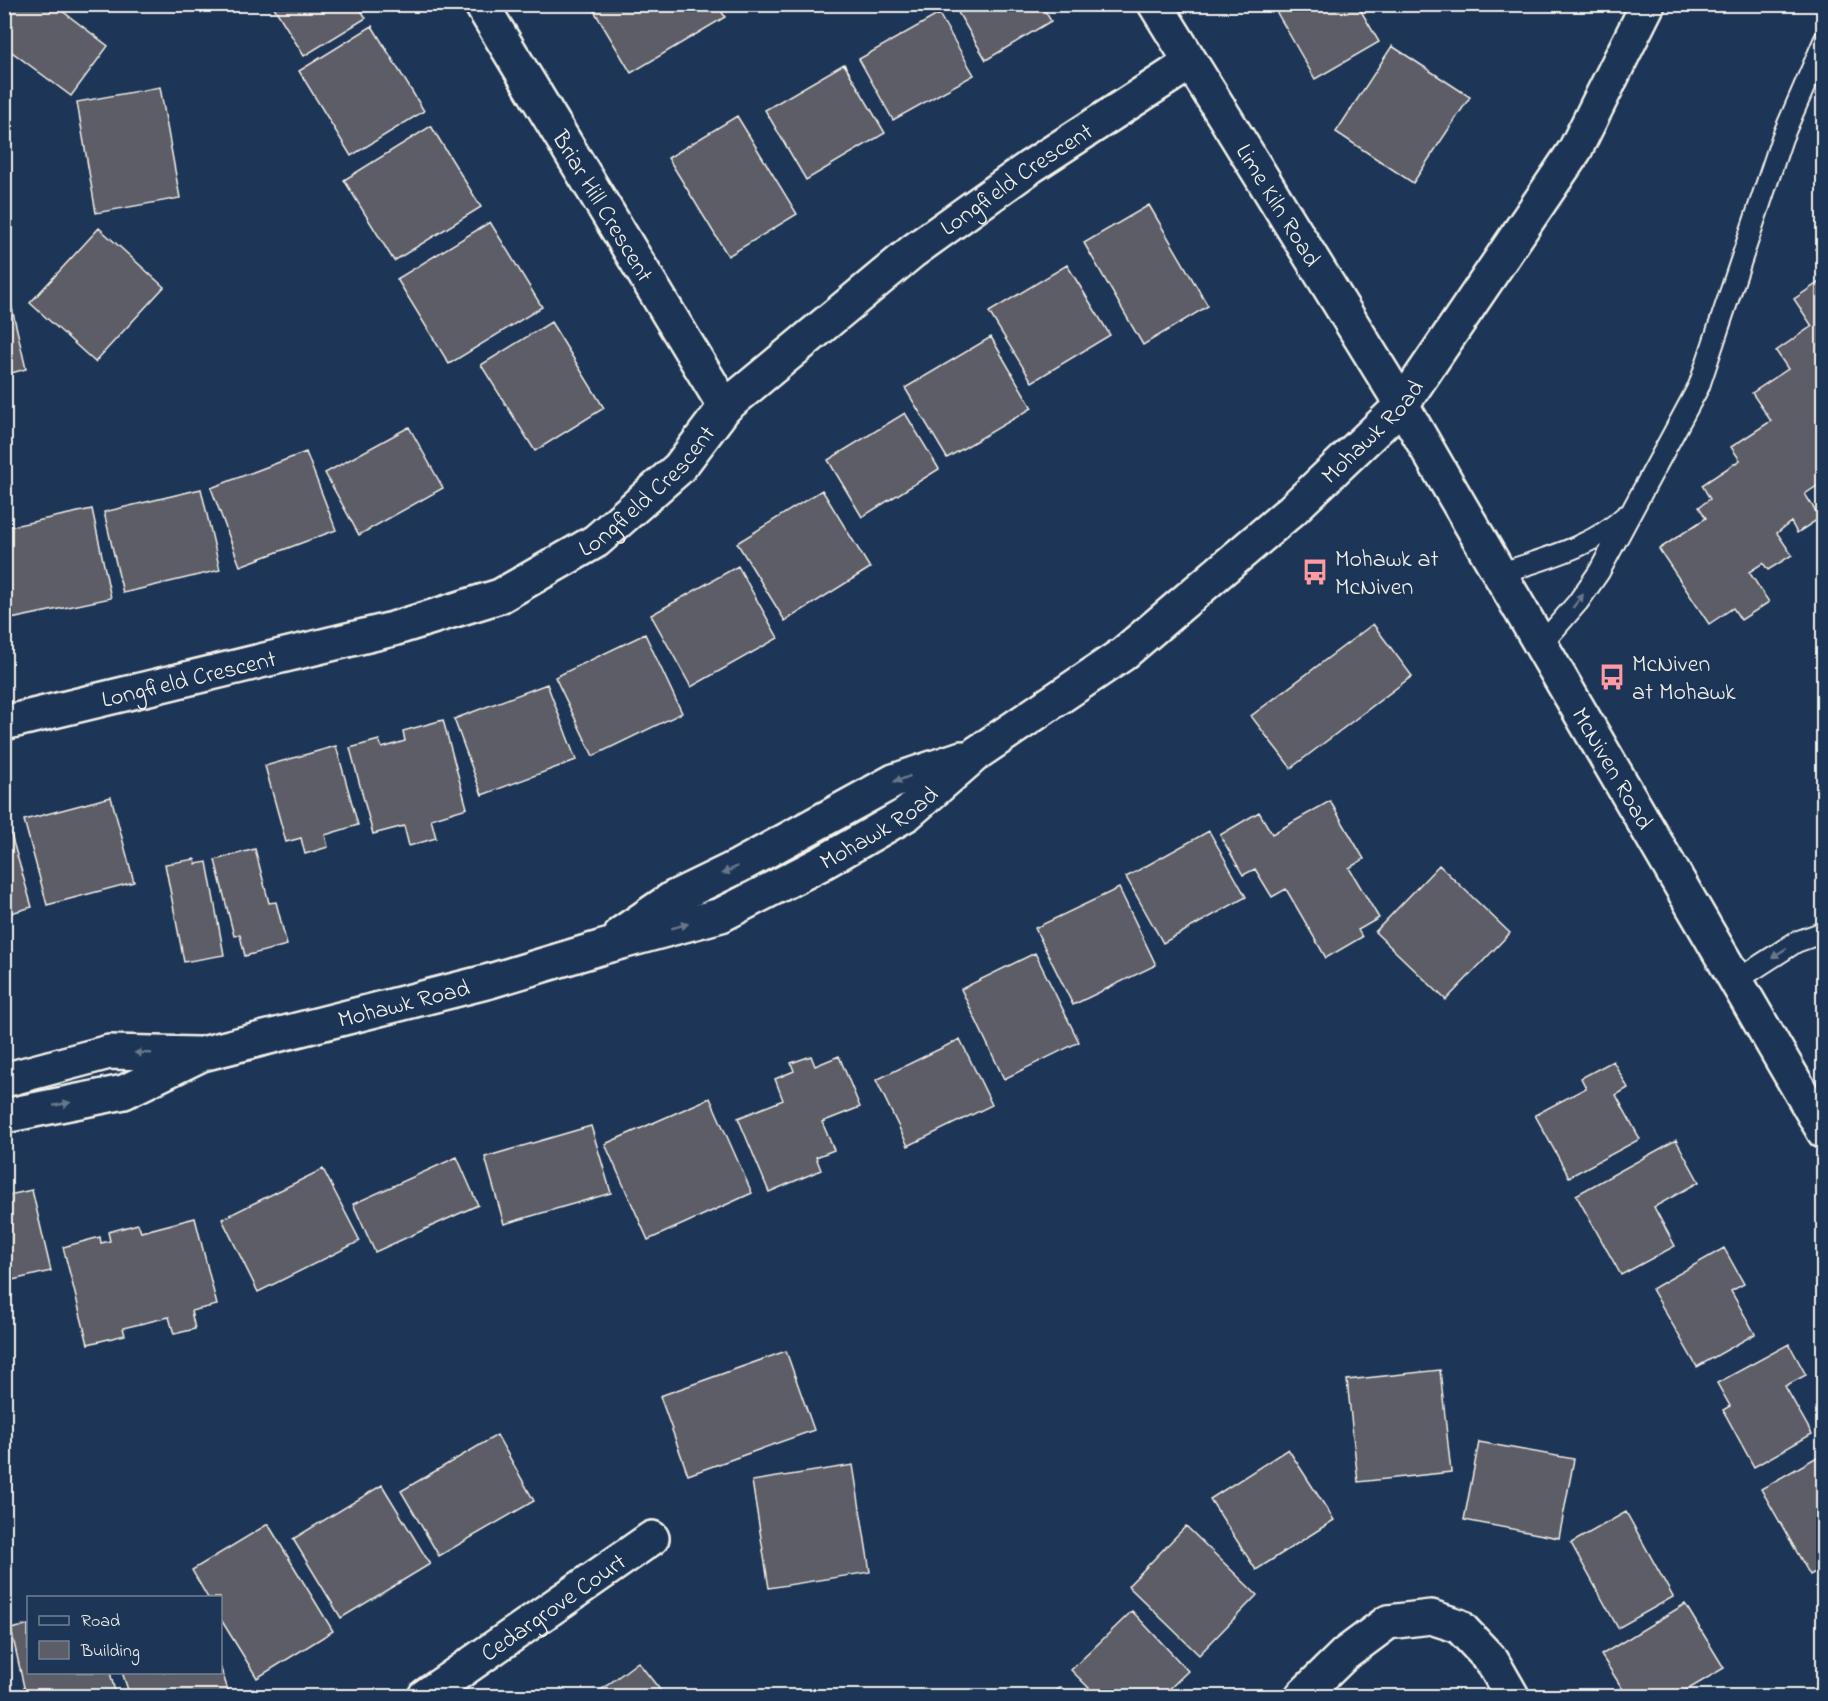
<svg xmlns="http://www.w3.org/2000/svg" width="1828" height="1701" viewBox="0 0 1828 1701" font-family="'Indie Flower',sans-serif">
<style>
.building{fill:#5d5d67;stroke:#f4f1e8;stroke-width:1.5}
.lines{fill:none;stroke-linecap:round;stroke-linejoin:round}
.lane-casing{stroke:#f4f1e8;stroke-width:24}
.street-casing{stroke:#f4f1e8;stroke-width:38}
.secondary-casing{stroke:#f4f1e8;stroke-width:38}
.lane{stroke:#1d3557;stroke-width:20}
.street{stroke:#1d3557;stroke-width:33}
.secondary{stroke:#1d3557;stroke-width:33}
.oneway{fill:#68778a}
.labels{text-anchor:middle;stroke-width:4.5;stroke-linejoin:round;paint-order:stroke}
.street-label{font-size:24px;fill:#f4f1e8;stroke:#1d3557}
.poi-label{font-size:24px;fill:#f4f1e8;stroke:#1d3557;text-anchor:start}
</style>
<rect width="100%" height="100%" fill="#1d3557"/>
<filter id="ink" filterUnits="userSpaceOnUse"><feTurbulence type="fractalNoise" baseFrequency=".0167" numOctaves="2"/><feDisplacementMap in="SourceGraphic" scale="12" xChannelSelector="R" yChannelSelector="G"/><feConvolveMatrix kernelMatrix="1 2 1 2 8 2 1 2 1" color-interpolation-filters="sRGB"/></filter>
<g filter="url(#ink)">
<!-- building -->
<path class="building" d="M4,4H53L108,46L71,96L4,46Z
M272,4H357L366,18L304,56Z
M590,4H717L725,17L631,73Z
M953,4H1041L1051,21L986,60Z
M1272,4H1357L1379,42L1315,79Z
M939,14L974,75L893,120L859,59Z
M372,26L424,111L351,156L299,71Z
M1392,46L1470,97L1413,183L1336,132Z
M844,64L885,133L806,180L765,110Z
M160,87L180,198L96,213L77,102Z
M737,116L797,214L728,256L668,158Z
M431,126L481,207L394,261L344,180Z
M1149,205L1208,306L1143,345L1084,243Z
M490,222L542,307L449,364L397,279Z
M99,228L164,287L95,362L30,303Z
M1824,243V261L1815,249Z
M1067,265L1110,335L1032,382L989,312Z
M1824,279V489L1820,484L1805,494L1820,518L1797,533L1791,522L1777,533L1792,555L1768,570L1763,563L1749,572L1769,602L1741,620L1733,608L1709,624L1659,549L1706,518L1699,507L1710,499L1702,485L1740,460L1731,447L1771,421L1752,393L1788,369L1776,351L1812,326L1794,299Z
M11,304L26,369L4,375V306Z
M551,322L604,408L535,451L481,365Z
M991,337L1032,408L947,458L905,388Z
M905,413L939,469L862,517L828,460Z
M409,427L443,488L359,535L325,473Z
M306,452L336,530L240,566L211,488Z
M201,489L220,570L123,593L104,512Z
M822,490L870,568L785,621L737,543Z
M92,509L111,598L11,619L4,591V528Z
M738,566L778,638L691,687L651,615Z
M1373,624L1412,676L1291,768L1251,716Z
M645,634L682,713L593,756L555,677Z
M547,684L576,760L482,795L454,719Z
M443,720L467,808L431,819L436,838L409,846L404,826L373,834L350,748L379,740L382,748L405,741L403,731Z
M336,746L358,825L325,835L328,847L305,854L301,838L286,842L265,766Z
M111,797L134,882L47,905L24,820Z
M1330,801L1364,859L1349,868L1379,918L1358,930L1362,937L1326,958L1286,889L1272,897L1255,869L1243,875L1220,835L1259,812L1272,834Z
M7,821L32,907L4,915V822Z
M1209,831L1246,897L1163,943L1126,877Z
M255,849L269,903L276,902L287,945L245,956L240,935L234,936L215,860Z
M195,859L196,864L207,862L224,955L184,962L165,864Z
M1439,865L1510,933L1446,1000L1375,932Z
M1119,888L1156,965L1073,1005L1035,928Z
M1035,953L1079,1042L1004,1079L961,989Z
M960,1039L992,1105L908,1146L876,1080Z
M811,1056L815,1066L839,1056L860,1107L822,1122L834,1150L816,1157L821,1170L769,1192L738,1118L783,1100L775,1079L794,1071L791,1063Z
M1613,1061L1628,1088L1616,1095L1640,1139L1569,1177L1535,1115L1586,1088L1581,1078Z
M710,1098L752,1193L648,1240L605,1144Z
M591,1126L611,1193L504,1224L485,1157Z
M1676,1140L1699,1182L1654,1207L1675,1246L1621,1275L1576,1195Z
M457,1157L478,1205L375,1252L353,1204Z
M323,1169L360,1241L258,1292L222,1219Z
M32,1190L51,1271L4,1282V1196Z
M195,1218L217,1305L191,1311L195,1329L174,1334L169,1317L123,1328L125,1335L88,1344L63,1247L100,1237L101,1243L110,1241L108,1232L138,1224L141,1232Z
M1724,1248L1744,1284L1731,1291L1755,1334L1697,1367L1652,1289Z
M1789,1344L1806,1375L1785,1386L1812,1434L1754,1467L1723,1410L1730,1406L1717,1383Z
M786,1351L814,1430L688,1475L660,1396Z
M1440,1370L1451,1472L1358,1482L1347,1380Z
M497,1435L534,1501L439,1556L401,1491Z
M1479,1442L1574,1459L1559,1538L1464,1520Z
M1288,1449L1334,1520L1256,1570L1210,1499Z
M1824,1453V1567L1810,1575L1761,1489Z
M853,1465L870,1572L769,1588L752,1481Z
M382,1485L430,1564L341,1618L293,1539Z
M1626,1512L1673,1597L1618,1628L1571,1543Z
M268,1524L333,1631L257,1678L220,1618V1598H208L192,1570Z
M1186,1526L1257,1595L1199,1655L1128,1586Z
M1685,1604L1724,1668L1677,1696H1627L1601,1655Z
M1132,1611L1188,1671L1162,1696H1097L1071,1670Z
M28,1625V1672H110L116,1696H26L11,1629Z
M4,1662H5L12,1696H4Z
M638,1662L665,1696H593Z
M220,1666L230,1696H130L122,1672H220Z
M1061,1687L1070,1696H1050Z"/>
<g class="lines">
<!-- lane casing -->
<g class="lane-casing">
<path id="lane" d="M1499,574C1541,559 1592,548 1625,516
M1540,646L1578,602L1599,572L1699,386L1782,138L1824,41
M1737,980L1796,942L1824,932"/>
</g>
<!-- street casing -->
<g class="street-casing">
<g id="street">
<path id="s1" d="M481,4L725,407"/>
<path id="s2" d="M1155,4L1402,405"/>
<path id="s3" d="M4,723L393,629L500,596L596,541L679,468L725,407L913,251L1030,167L1190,63"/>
<path id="s4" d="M425,1696L652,1538"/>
<path d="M1302,1696L1345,1654L1388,1622L1431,1617L1459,1626L1492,1661L1512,1696"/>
</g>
</g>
<!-- secondary casing -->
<g class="secondary-casing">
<g id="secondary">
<path id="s5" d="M1402,405C1541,648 1685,888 1824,1132"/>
<path d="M622,933L673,898L739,866L894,781L962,758"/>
<path d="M4,1080L109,1052L197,1054"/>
<path id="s6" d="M4,1116L124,1092L202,1054L490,981L603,947L721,915L820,864L907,814L977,753L1123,654L1292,510L1402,405L1575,150L1648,4"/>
</g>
</g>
<!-- lane -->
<use href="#lane" class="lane"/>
<!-- street -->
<use href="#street" class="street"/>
<!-- secondary -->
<use href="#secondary" class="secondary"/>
</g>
<!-- one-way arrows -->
<defs><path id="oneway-solid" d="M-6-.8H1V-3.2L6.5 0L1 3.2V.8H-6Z" transform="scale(1.5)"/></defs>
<g class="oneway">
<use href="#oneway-solid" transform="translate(1578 601) rotate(-52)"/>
<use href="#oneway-solid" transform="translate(902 779) rotate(160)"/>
<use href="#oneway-solid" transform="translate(730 870) rotate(154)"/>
<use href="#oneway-solid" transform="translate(680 926) rotate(-15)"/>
<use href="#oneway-solid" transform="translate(1779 953) rotate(148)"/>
<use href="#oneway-solid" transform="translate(143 1053) rotate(-178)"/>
<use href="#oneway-solid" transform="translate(62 1104) rotate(-11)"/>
</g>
</g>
<!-- icons -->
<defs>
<g id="bus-bare" transform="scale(2.07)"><path d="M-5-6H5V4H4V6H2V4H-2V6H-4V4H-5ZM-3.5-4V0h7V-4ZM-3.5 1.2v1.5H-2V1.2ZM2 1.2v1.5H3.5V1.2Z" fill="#ff9aa2" stroke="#1d3557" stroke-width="2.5" paint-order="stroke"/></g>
</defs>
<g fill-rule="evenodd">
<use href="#bus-bare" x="1315" y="572"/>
<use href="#bus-bare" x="1612" y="677"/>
</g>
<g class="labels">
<!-- street labels -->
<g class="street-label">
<text dy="8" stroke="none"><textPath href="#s3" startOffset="1180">Longfield Crescent</textPath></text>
<text dy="8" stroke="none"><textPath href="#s2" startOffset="236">Lime Kiln Road</textPath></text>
<text dy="8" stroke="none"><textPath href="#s1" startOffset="236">Briar Hill Crescent</textPath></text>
<text dy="8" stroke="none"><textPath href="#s6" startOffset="1562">Mohawk Road</textPath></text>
<text dy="8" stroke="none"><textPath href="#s3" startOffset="694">Longfield Crescent</textPath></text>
<text dy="8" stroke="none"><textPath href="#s3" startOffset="190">Longfield Crescent</textPath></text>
<text dy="8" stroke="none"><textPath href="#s5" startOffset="420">McNiven Road</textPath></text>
<text dy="8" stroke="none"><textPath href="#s6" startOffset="927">Mohawk Road</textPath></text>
<text dy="8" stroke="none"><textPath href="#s6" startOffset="417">Mohawk Road</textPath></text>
<text dy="8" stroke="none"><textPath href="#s4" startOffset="156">Cedargrove Court</textPath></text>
</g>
<!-- poi labels -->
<g class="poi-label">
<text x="1335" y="566">Mohawk at<tspan x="1335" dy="28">McNiven</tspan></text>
<text x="1632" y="671">McNiven<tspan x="1632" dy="28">at Mohawk</tspan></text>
</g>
</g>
<!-- margin -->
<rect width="1828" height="1701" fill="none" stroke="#1d3557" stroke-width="24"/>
<rect x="12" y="12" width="1804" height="1677" fill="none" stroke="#f4f1e8" stroke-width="2" filter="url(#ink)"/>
<!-- legend -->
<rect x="27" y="1596" width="195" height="78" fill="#1d3557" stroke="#738091" stroke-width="1.5"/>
<rect x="39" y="1616" width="30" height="9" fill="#1d3557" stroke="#738091" stroke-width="1.5"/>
<text x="81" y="1626" font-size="18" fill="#f4f1e8">Road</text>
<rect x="39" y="1641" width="30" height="18" fill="#5d5d67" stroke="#738091" stroke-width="1.5"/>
<text x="81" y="1656" font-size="18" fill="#f4f1e8">Building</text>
</svg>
